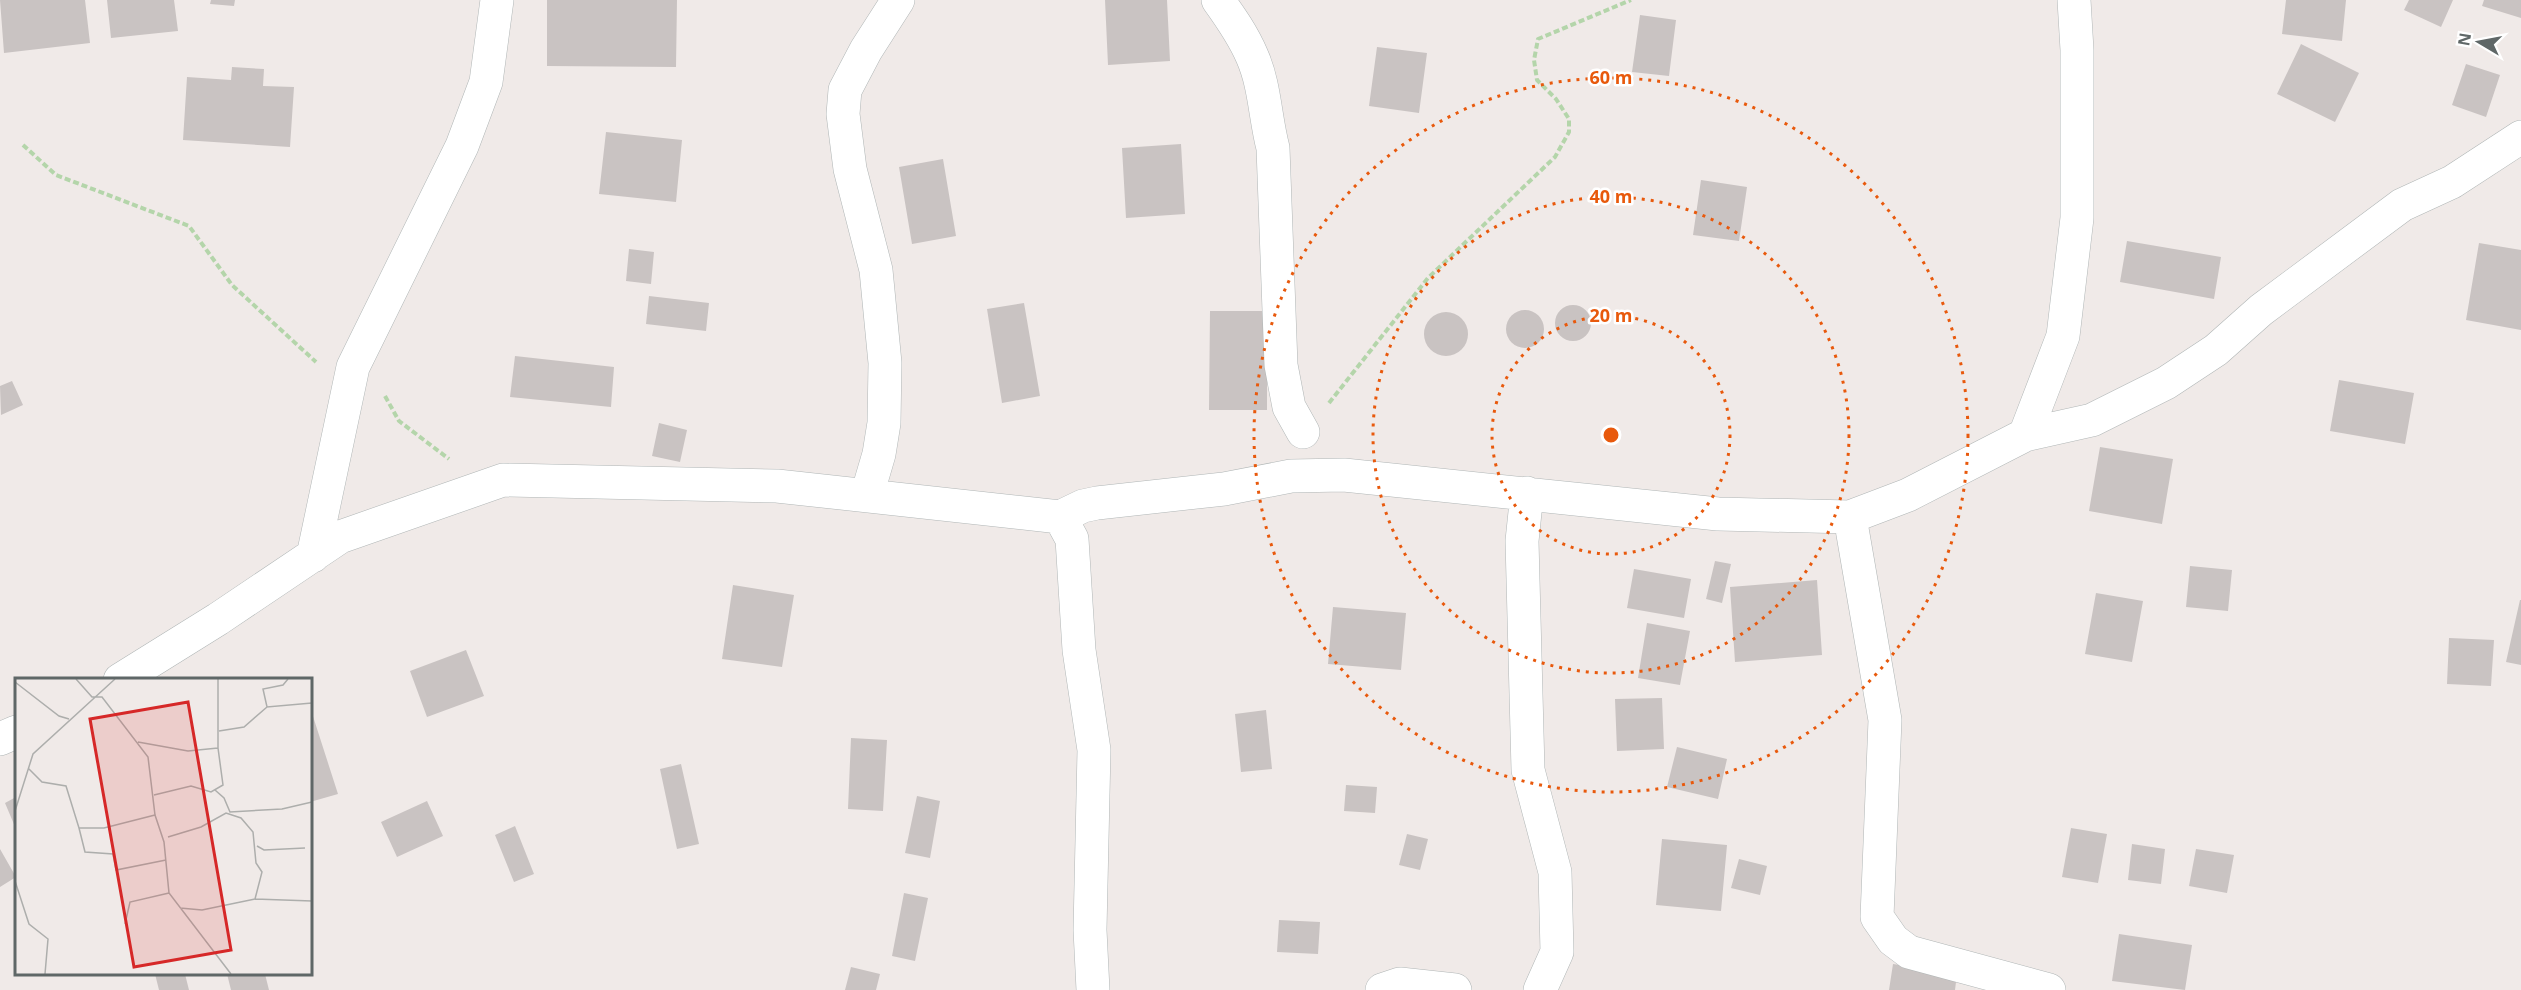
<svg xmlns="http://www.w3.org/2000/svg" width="2521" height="990" viewBox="0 0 2521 990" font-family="'Open Sans',sans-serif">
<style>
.building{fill:#c9c3c2}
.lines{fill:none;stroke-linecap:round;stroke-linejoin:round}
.minor-casing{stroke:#b0b6b6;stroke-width:34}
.path{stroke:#b4d5aa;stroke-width:4;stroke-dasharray:6 3;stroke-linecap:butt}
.minor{stroke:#fff;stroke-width:33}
.ring{fill:none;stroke:#e8590c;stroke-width:3;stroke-dasharray:3 6}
.inset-road{fill:none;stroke:#adaeac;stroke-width:1.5}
.view{fill:#d62828;fill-opacity:0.15;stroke:#d62828;stroke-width:3}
.inset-edge{fill:none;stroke:#5f6767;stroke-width:3}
.centre{fill:#e8590c;stroke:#fff;stroke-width:3}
.ring-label{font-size:18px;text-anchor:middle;font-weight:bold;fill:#e8590c;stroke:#fff;stroke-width:5;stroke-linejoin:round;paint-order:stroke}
</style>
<rect width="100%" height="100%" fill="#f0eae8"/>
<!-- building -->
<path class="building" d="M0,0H85L90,43L4,53Z
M107,0H174L178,31L111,38Z
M211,0H235L234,6L210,4Z
M547,0H677L676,67L547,66Z
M1105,0H1167L1170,61L1108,65Z
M2286,0H2346L2342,41L2282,34Z
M2409,0H2453L2441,27L2404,10Z
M2484,0H2521V18L2482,6Z
M1640,15L1676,20L1669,76L1632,72Z
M2301,44L2359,73L2335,122L2277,94Z
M1377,47L1427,53L1419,113L1369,106Z
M2466,64L2500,75L2486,117L2452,105Z
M232,67L264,69L263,86L294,87L290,147L183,140L187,77L231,80Z
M606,132L682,140L676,202L599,194Z
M1181,144L1185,214L1126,218L1122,148Z
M943,159L956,236L912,244L899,167Z
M1701,180L1747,187L1739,241L1693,235Z
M2127,241L2221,257L2214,299L2120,282Z
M2479,243L2521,250V330L2466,320Z
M629,249L654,252L651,284L626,281Z
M649,296L709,303L706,331L646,324Z
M1024,303L1040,396L1002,403L987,309Z
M1555 323a18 18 0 1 1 36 0a18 18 0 1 1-36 0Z
M1506 329a19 19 0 1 1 38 0a19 19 0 1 1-38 0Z
M1210,311H1267V410H1209Z
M1424 334a22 22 0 1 1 44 0a22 22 0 1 1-44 0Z
M515,356L614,367L611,407L510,397Z
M2339,380L2414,393L2405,444L2330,431Z
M12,381L23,405L1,415L0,386Z
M659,423L687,430L680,462L652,456Z
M2100,447L2173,459L2162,524L2089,511Z
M1715,561L1731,564L1722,603L1706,599Z
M2190,566L2232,570L2228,611L2186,607Z
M1634,569L1691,579L1684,618L1627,608Z
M1817,580L1822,655L1735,662L1730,587Z
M733,585L794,595L782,667L722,659Z
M2096,593L2143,601L2132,662L2085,654Z
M2520,600H2521V665L2506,662Z
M1333,607L1406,613L1401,670L1328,664Z
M1647,623L1690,631L1680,685L1638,678Z
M2449,638L2494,640L2491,686L2447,684Z
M466,650L484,696L427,717L410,671Z
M1662,698L1664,749L1617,751L1615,699Z
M310,707L338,794L310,802Z
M1266,710L1272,769L1241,772L1235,714Z
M851,738L887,740L883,811L848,809Z
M1677,747L1727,759L1718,799L1667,787Z
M681,764L699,844L677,849L660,769Z
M1346,785L1377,787L1375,813L1344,811Z
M917,796L940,801L930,858L905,853Z
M16,797V829L5,803Z
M427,801L443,836L397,857L381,822Z
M515,826L534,874L514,882L495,835Z
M2071,828L2107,834L2098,883L2062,877Z
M1407,834L1428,839L1420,870L1399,865Z
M1662,839L1727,845L1721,911L1656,905Z
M2132,844L2165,849L2161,884L2128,880Z
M0,849L16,877L0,887Z
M2196,849L2234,855L2227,893L2189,886Z
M1739,859L1767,866L1760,895L1731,888Z
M904,893L928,898L915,961L892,956Z
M1279,920L1320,922L1318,954L1277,952Z
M2119,934L2192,945L2185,990L2112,981Z
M1893,964L1957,974L1955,990H1889Z
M851,967L880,974L876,990H845Z
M155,974H185L189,990H159Z
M227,974H265L269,990H231Z"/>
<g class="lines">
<!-- minor casing -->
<g class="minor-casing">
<path id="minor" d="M1218,0C1231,18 1243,35 1252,56C1265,85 1265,118 1273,148L1281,365L1289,407L1303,432
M2025,435L2063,336L2077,218V50L2074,0
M1527,493L1522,541L1528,770L1555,872L1557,952L1540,990
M867,495L879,454L884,423L885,363L876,270L850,169L843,114L845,90L866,50L898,0
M1060,517L1072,539L1079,650L1094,750L1090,930L1093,990
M1850,517L1885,720L1877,917L1893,940L1909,952L2049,990
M313,556L353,367L462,146L486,82L497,0
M120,680L218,619L340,537L503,480L777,486L1060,517L1083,506L1097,503L1224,489L1291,476L1344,475L1718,514L1850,517L1908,495L2025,435L2092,420L2166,383L2216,350L2261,310L2402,205L2452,182L2521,137
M0,739L16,732
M1382,990L1400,984L1455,990"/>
</g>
<!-- path -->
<path class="path" d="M23,145L56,175L189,226L232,285L316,362
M385,396L399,421L449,459
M1329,403L1428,278L1555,157L1569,132V119L1556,99L1537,80L1534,60L1538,39L1631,0"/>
<!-- minor -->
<use href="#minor" class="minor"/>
</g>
<!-- distance rings -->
<g class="ring">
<circle cx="1611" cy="435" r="119"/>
<circle cx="1611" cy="435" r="238"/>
<circle cx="1611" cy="435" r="357"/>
</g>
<!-- overview -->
<g transform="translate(15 678)">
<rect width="297" height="297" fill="#f0eae8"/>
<path class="inset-road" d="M61,1L77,19H87L133,79L140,137L149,164L154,215L216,296M273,1L268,7L248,11L252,29L297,25M0,4L44,38L54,41M204,53L229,49L252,29M123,64L173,73L203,70M13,90L27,104L51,108L64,150H89L140,137M200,112L209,120L215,134L267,131L297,124M139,117L176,108L196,114L208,107L203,70V1M0,133L18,76L100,1M64,150L70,174L98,176L101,192L151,182M153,159L186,149L211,135L226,140L238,154L241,185L247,194L240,221M242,168L249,172L290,170M0,203L14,246L33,261L30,296M165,230L187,232L240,221L297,223M110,246L115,224L154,215"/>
<path class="view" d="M173,24L216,272L119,289L75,41Z"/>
<rect width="297" height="297" class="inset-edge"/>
</g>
<circle cx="1611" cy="435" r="9" class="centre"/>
<g class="ring-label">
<text x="1611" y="84">60 m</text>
<text x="1611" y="203">40 m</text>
<text x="1611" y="322">20 m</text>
</g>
<!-- north arrow -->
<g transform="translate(2479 42) rotate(280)" stroke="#ffffff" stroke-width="4.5" paint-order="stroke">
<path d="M0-4.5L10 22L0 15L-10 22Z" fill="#5f6767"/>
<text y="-9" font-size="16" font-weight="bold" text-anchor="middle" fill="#5f6767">N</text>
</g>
</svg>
